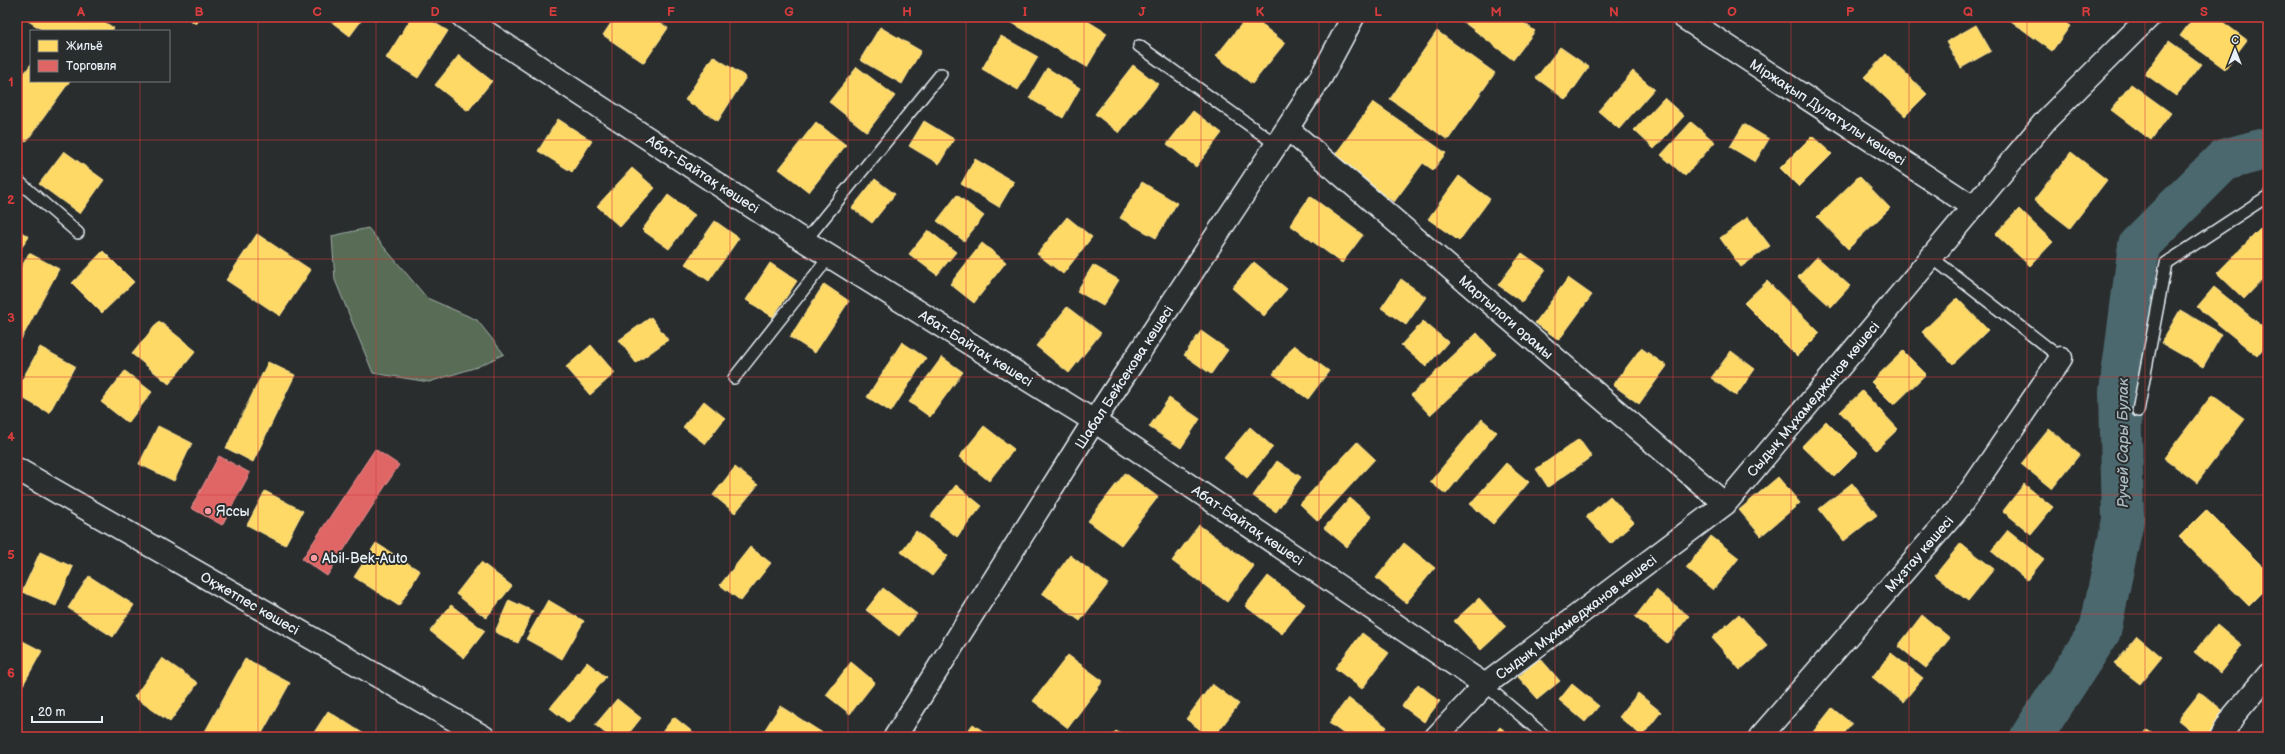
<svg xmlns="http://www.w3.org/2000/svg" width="2285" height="754" viewBox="0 0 2285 754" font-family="'Balsamiq Sans',sans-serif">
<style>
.green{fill:#596c56;stroke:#a0aea7}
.homes{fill:#ffd966;stroke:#f8e092}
.shops{fill:#e06666;stroke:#e29092}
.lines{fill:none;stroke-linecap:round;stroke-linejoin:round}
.river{stroke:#4b686e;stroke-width:42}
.lane-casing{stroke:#e8f1f8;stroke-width:14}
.street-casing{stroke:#e8f1f8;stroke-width:25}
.secondary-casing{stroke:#e8f1f8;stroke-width:25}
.lane{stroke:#2a2d2e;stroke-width:11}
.street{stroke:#2a2d2e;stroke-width:22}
.secondary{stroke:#2a2d2e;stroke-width:22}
.grid{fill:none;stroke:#d83c3d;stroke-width:1;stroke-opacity:0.55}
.poi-dot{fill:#ff9aa2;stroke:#2a2d2e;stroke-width:1.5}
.labels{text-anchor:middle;stroke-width:4;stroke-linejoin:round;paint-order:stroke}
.street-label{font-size:14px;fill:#e8f1f8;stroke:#2a2d2e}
.poi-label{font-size:14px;fill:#e8f1f8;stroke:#2a2d2e;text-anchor:start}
.water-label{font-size:15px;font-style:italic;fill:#a9bac1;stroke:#2a2d2e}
.neatline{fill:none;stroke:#d83c3d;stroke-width:1.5}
.grid-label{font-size:13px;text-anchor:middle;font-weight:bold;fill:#d83c3d}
</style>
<rect width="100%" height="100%" fill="#2a2d2e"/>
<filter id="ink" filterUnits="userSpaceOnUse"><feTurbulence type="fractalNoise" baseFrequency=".025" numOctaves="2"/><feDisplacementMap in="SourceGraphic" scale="8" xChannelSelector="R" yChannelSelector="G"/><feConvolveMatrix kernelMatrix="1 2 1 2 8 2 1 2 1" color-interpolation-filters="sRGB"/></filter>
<g filter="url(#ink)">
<!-- green -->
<path class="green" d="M368,228L427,298L477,320L504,354L477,367L429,382L373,373L335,280L332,236Z"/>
<!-- homes -->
<path class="homes" d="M22,17H96L114,28L112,31H44Z
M186,17H202L196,24Z
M325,17H364L350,36Z
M412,17H425L448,31L418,78L386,58Z
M615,17H652L668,28L644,63L603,35Z
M1002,17H1081L1107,33L1087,67Z
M1247,17H1252L1285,43L1252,84L1216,56Z
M1457,17H1516L1535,31L1513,60Z
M2014,17H2057L2070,26L2052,51L2011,21Z
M2194,17H2216L2247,40L2225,69L2180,36Z
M1976,25L1991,51L1961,68L1946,42Z
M880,27L921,51L902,84L860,60Z
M1437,31L1495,73L1448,140L1390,99Z
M1001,36L1038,57L1018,90L982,69Z
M2169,41L2201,64L2176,96L2145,74Z
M1560,47L1589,67L1566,100L1536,78Z
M1886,54L1927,94L1905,116L1864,77Z
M459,55L492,81L468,111L435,85Z
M713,56L746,77L718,121L685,100Z
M31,64V81H70L26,142L17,136V83Z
M1133,65L1158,84L1119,133L1095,114Z
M857,67L895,96L867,132L829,102Z
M1047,68L1080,88L1063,118L1029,98Z
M1633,71L1654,89L1619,129L1598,111Z
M2131,84L2171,113L2151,140L2111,110Z
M1664,98L1684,116L1654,149L1634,130Z
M1373,102L1446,153L1433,170L1423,163L1394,202L1332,159Z
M1193,111L1222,133L1196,167L1167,144Z
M558,119L592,141L572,172L538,151Z
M924,121L954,139L939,164L909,146Z
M816,122L846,145L809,192L779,169Z
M1691,122L1715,142L1685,176L1661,155Z
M1744,124L1769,139L1755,162L1730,147Z
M1812,136L1832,154L1799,187L1780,168Z
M64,151L104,180L80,214L39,184Z
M2071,152L2107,180L2070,228L2034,200Z
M975,159L1014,182L999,207L961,184Z
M632,168L655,188L620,227L597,206Z
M1459,176L1490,199L1459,241L1428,219Z
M1859,176L1890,208L1848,249L1817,217Z
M875,179L895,194L872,223L852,208Z
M1142,182L1177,203L1156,238L1120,218Z
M668,195L695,215L669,249L642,230Z
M957,195L984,216L964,241L937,221Z
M1310,196L1363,235L1342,263L1290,225Z
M2019,209L2053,242L2030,266L1995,234Z
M1067,217L1092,237L1063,274L1037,254Z
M1748,217L1770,246L1741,267L1720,238Z
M715,221L739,238L709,281L685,264Z
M17,229L29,237L17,254Z
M2260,229L2268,237V274L2244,299L2217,273Z
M928,230L956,252L937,275L909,254Z
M257,234L311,270L280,316L226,280Z
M982,243L1006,262L974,303L950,284Z
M103,251L134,282L102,313L72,283Z
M29,253L59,269L17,347V275Z
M1522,253L1546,270L1522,302L1498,285Z
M1817,257L1850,286L1831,307L1798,277Z
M1254,262L1287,289L1264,316L1232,288Z
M770,263L797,281L773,317L746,300Z
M1093,265L1119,280L1103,306L1077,291Z
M1568,278L1592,295L1559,340L1535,323Z
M1401,279L1426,297L1406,325L1381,308Z
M1767,281L1820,333L1797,356L1744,303Z
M824,284L849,301L815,353L790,337Z
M2214,287L2268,331V342L2257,356L2197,307Z
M1957,298L1988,330L1953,364L1922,332Z
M1067,307L1101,333L1069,373L1036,346Z
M2180,310L2222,334L2203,367L2161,343Z
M651,317L668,340L636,363L619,340Z
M159,321L196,351L169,384L132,354Z
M1423,321L1448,342L1426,367L1401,345Z
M1201,331L1228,350L1211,374L1184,355Z
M1477,333L1496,354L1430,415L1411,395Z
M902,342L926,358L891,412L867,397Z
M591,345L615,373L590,395L566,367Z
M1294,345L1329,371L1308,399L1273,374Z
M40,347L75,366L49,413L17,395V389Z
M1641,348L1667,366L1639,404L1613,385Z
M1731,351L1755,369L1736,396L1711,378Z
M1903,351L1926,374L1894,405L1871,382Z
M942,357L963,372L930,417L909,402Z
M268,362L295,375L253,462L226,448Z
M125,371L152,392L128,423L101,402Z
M1862,391L1898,429L1876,450L1840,412Z
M2212,395L2245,419L2197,483L2164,458Z
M1169,398L1200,419L1181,448L1149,427Z
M704,401L725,418L705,444L683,427Z
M1482,419L1497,432L1446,494L1430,482Z
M1826,421L1858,453L1834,477L1802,446Z
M158,426L192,443L174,481L139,464Z
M984,426L1014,449L989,481L959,457Z
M1250,427L1273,447L1247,478L1224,458Z
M2049,429L2080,454L2052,489L2021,464Z
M1579,439L1592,457L1548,487L1536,469Z
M1357,442L1375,459L1318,521L1300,504Z
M1277,461L1301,477L1276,512L1253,496Z
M1506,463L1529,482L1493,524L1470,504Z
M735,467L758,485L735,513L713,495Z
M1125,473L1158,497L1121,545L1088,521Z
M1778,477L1800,503L1761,536L1739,510Z
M1852,483L1877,515L1844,541L1819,509Z
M2024,484L2053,507L2031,534L2003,511Z
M956,485L982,506L957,537L931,516Z
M265,491L303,511L285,545L247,525Z
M1610,496L1634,522L1611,544L1586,517Z
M1350,498L1372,517L1347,547L1324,528Z
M2206,510L2268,572V587L2249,606L2179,537Z
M1199,525L1254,566L1227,602L1172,561Z
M2008,530L2044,559L2027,580L1991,551Z
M916,531L948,556L932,576L901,552Z
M1711,536L1739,558L1713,590L1686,568Z
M376,543L420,571L399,606L354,577Z
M1404,543L1435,568L1406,603L1376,578Z
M1961,543L1994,569L1968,601L1935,575Z
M750,547L771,563L741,601L720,585Z
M40,552L73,567L56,606L22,592Z
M1070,555L1108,584L1080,621L1042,593Z
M481,562L512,586L486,618L456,594Z
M89,576L134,605L113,637L68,608Z
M1268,576L1305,604L1282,634L1245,606Z
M883,588L917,614L899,636L866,610Z
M1656,590L1689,616L1667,643L1635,617Z
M1479,598L1506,627L1481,650L1454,621Z
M509,600L533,611L518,643L495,632Z
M548,600L584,621L562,659L526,639Z
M451,605L485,631L464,658L430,631Z
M1739,614L1768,646L1740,670L1712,638Z
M1922,615L1950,638L1926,668L1898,646Z
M2217,624L2242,645L2220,673L2194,652Z
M1362,633L1389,653L1362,689L1335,668Z
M2137,636L2162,657L2140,684L2114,664Z
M17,638L42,651L23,685L17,682Z
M1891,653L1923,678L1903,702L1872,677Z
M1068,655L1103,681L1068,728L1033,701Z
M162,658L198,683L170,722L134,697Z
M1540,658L1560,681L1538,699L1518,677Z
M245,659L290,683L260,737H202Z
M587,662L606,677L569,723L550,708Z
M851,662L875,682L850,714L826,695Z
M1212,684L1239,704L1214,737H1210L1186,719Z
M1418,684L1440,701L1424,722L1402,706Z
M1572,684L1599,706L1585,722L1559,700Z
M2200,692L2226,713L2206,737H2199L2178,720Z
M1638,693L1661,712L1642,736L1619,717Z
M1348,698L1387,727L1379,737H1348L1329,723Z
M617,699L641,718L626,737H610L595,725Z
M780,706L829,737H760Z
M1832,708L1852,724L1841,737H1809Z
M328,711L364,734L362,737H311Z
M674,717L699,737H658Z
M973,724L991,737H963Z
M1500,727L1512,737H1492Z
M2147,730L2158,737H2142Z
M1116,731L1125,737H1111Z"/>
<!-- shops -->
<path class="shops" d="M375,449L399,465L327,576L302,559Z
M219,456L250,473L222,525L191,508Z"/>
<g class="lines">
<!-- river -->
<path class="river" d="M2031,737L2100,631L2123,520L2120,392L2139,245L2224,160L2268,148"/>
<!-- lane casing -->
<g class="lane-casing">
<path id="lane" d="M1139,46L1277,145
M17,180L78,233
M805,241L941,74
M1931,257L2061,358
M734,378L830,256
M2138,411L2166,263L2268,196
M1485,685L1546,737"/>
</g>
<!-- street casing -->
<g class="street-casing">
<path id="street" d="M463,17L792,233L1094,421L1485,685
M1683,17L1973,207
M1288,129L1725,504
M1436,737L1485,685L1725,504L2046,120L2149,17
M1760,737L1958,509L2061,358
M2221,737L2234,715L2268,675"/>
</g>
<!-- secondary casing -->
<g class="secondary-casing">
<path id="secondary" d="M17,469L484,737
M895,737L1094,421L1321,77L1353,17"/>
</g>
<!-- lane -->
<use href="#lane" class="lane"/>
<!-- street -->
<use href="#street" class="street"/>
<!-- secondary -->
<use href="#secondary" class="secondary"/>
</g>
</g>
<!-- grid -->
<path class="grid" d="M140,17V31M258,17V737M376,17V737M494,17V737M612,17V737M730,17V737M848,17V737M966,17V737M1084,17V737M1201,17V737M1319,17V737M1437,17V737M1555,17V737M1673,17V737M1791,17V737M1909,17V737M2027,17V737M2145,17V737M140,81V737M17,140H2268M17,259H2268M17,377H2268M17,495H2268M17,614H2268"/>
<!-- markers -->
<g class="poi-dot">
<circle cx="208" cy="511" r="4"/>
<circle cx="314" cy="558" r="4"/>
</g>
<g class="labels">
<!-- street labels -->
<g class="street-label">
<text transform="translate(1828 112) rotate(33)" y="5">Міржақып Дулатұлы көшесі</text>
<text transform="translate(703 174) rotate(33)" y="5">Абат-Байтақ көшесі</text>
<text transform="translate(1506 317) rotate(41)" y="5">Мартылоги орамы</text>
<text transform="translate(976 348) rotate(32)" y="5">Абат-Байтақ көшесі</text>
<text transform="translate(1124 377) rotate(-57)" y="5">Шабал Бейсекова көшесі</text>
<text transform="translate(1813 399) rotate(-50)" y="5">Сыдық Мұхамеджанов көшесі</text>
<text transform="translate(1248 525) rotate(34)" y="5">Абат-Байтақ көшесі</text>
<text transform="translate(1919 554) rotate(-49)" y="5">Мұзтау көшесі</text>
<text transform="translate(250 603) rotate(30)" y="5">Оқжетпес көшесі</text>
<text transform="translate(1576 617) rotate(-37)" y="5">Сыдық Мұхамеджанов көшесі</text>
</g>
<!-- poi labels -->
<g class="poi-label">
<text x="216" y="516">Яссы</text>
<text x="322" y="563">Abil-Bek-Auto</text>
</g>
<!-- water labels -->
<g class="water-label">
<text transform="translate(2123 443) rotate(-90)" y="5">Ручей Сары Булак</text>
</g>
</g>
<!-- margin -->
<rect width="2285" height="754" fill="none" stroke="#2a2d2e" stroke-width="44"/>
<!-- legend -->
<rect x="30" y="30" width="140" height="52" fill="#2a2d2e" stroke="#767b7f"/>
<rect x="38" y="40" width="20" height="12" fill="#ffd966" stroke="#767b7f"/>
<text x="66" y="50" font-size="12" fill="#e8f1f8">Жильё</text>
<rect x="38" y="60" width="20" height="12" fill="#e06666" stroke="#767b7f"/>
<text x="66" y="70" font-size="12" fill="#e8f1f8">Торговля</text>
<!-- north arrow -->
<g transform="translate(2235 50)" stroke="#2a2d2e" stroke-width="3" paint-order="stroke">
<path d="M0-3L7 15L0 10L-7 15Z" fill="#e8f1f8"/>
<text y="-6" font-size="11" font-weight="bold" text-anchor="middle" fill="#e8f1f8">С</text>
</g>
<!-- scale -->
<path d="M32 716v6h70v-6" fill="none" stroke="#e8f1f8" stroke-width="2"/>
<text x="38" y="716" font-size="12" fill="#e8f1f8" stroke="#2a2d2e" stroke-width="3" paint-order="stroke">20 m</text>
<rect x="22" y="22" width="2241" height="710" class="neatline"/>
<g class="grid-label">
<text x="81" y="16">A</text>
<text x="199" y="16">B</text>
<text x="317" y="16">C</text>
<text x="435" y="16">D</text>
<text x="553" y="16">E</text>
<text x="671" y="16">F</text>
<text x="789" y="16">G</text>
<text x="907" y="16">H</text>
<text x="1025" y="16">I</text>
<text x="1142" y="16">J</text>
<text x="1260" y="16">K</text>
<text x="1378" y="16">L</text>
<text x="1496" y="16">M</text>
<text x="1614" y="16">N</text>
<text x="1732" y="16">O</text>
<text x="1850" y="16">P</text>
<text x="1968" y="16">Q</text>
<text x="2086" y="16">R</text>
<text x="2204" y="16">S</text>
<text x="11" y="86">1</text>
<text x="11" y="204">2</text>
<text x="11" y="322">3</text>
<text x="11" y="441">4</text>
<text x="11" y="559">5</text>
<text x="11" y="677">6</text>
</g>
</svg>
